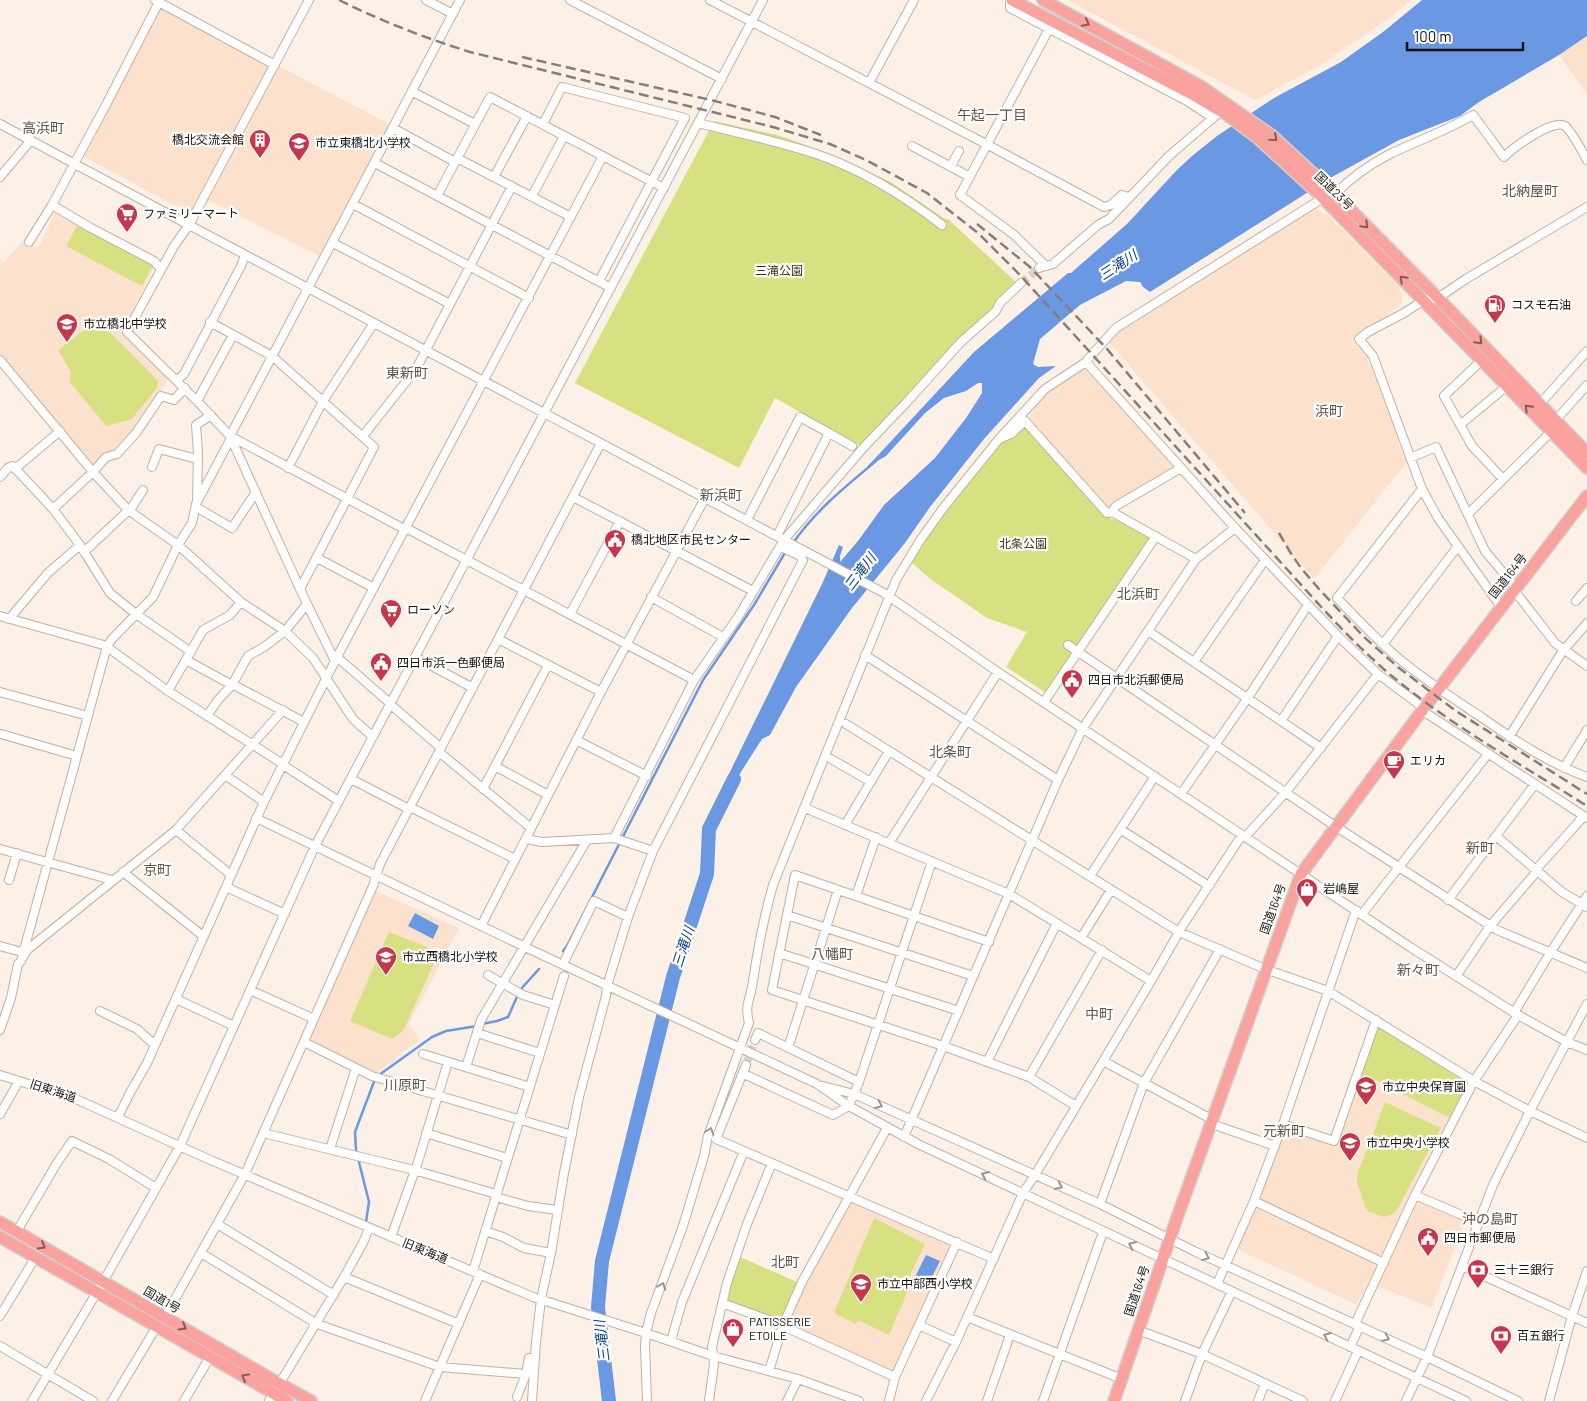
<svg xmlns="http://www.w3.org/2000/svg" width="1587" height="1401" viewBox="0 0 1587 1401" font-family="Barlow,'Noto Sans JP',sans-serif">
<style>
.built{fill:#fce2cd}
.green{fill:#d7e182}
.water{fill:#6a98e2}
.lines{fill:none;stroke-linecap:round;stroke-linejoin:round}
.stream{stroke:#6a98e2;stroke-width:2.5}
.river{stroke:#6a98e2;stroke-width:14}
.minor-tunnel{stroke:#dbd0c6;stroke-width:8;stroke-dasharray:8 4;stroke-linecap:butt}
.minor-casing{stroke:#c2b0a0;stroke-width:10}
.highway-casing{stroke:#d1d0cf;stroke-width:14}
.minor{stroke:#fff;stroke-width:8}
.highway{stroke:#f9a29e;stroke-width:11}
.rail{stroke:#877e76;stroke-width:2.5;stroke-dasharray:10 5;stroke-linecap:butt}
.oneway{stroke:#895a56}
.oneway2{stroke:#989592}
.labels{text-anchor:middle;stroke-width:4.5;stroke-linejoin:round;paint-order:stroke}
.poi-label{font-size:12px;fill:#19130d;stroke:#fff;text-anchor:start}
.street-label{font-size:12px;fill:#19130d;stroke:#fff}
.park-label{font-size:12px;fill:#34380f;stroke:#fff}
.neighbourhood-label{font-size:14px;fill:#645446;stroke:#fff}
.water-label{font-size:14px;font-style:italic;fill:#043d92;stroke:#fff}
</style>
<rect width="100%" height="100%" fill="#fdf1e7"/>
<!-- built -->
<path class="built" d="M1067,0H1411L1391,17L1319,66L1255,100Z
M161,8L270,66L191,214L82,156Z
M1587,36V94L1559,55Z
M279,66L389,124L320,256L208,200Z
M1316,207L1324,214L1326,213L1401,289L1399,291L1402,294V302L1383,320L1359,334L1353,342L1366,356L1382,391L1406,463L1314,579L1108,341L1117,330Z
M55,213L152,263L154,268L121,332L170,377L136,429L116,449L105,454L93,464L0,354V259L4,262L24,240L38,249Z
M1084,366L1174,465L1175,469L1108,508L1029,419L1035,406L1050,389Z
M376,891L459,928L409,1024L420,1040L396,1057L397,1059L377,1072L366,1068L309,1039Z
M1361,1073L1450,1118L1418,1178L1382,1254L1378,1255L1261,1201L1260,1197L1285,1129L1336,1146Z
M852,1203L951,1245L952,1249L895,1371L891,1372L789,1327L788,1323L804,1283L849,1204Z
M1417,1203H1420L1465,1222L1431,1308L1378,1286Z
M1258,1209L1373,1263L1376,1267L1357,1305L1237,1249L1255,1210Z"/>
<!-- green -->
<path class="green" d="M714,121L778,135L817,149L845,161L891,182L945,219H948L1016,282L998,301L993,310L860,446L775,398L739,468L575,383Z
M77,226L153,266L142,286L66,246Z
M93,323L113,335L158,381L157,388L132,419L106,426L70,382L71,372L58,350Z
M1025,426L1111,519L1120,520L1151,537L1045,692L1006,667L1027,632L987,618L929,578L911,562L945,511L1000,442L1012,439Z
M389,932L435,950L437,957L403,1031L392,1039L350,1021Z
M1380,1028L1466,1082V1086L1450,1118L1361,1073L1376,1030Z
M1385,1102L1441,1128L1395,1213L1384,1217L1367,1211L1357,1183V1175Z
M874,1218L925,1244L906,1283L910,1286L889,1335L858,1320L856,1324L834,1313Z
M740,1257L797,1282L781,1321L734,1304L727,1299L730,1286Z"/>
<!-- water -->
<path class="water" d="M1422,0H1587V36L1559,55L1479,102L1460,116L1399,140L1332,177L1150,292L1143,287L1140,282L1126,281L1080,305L1040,339L1033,364L1038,367L1056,366L1039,378L984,439L930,507L905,543L852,608L796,687L770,735L762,739L709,822L723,786L822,584L839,545L843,547L840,556V562L858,541L884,505L935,458L966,418L982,393V383H978L966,391L944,398L925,413L886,456L867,467L974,352L1068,273H1071L1127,224L1176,171L1192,156L1217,136L1274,98L1341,62L1383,32Z
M415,913L439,926L433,939L408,926Z
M926,1255L940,1261L927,1287L913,1281Z"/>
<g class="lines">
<!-- stream -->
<path class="stream" d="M793,543C817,509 845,487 876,461
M563,951L568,944L703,680L754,605L786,551
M482,1024L497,1021L508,1017L520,990L539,969
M379,1075L432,1037L446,1031L477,1026
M366,1222L369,1202L356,1150L355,1132L375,1079"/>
<!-- river -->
<path class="river" d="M609,1401L598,1307L602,1261L673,977L707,874L709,829L734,779"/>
<!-- minor-tunnel -->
<path class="minor-tunnel" d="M1021,283L1039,268
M746,1065L755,1040"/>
<!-- minor casing -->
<g class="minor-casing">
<path id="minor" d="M155,0L275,65
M309,0L189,225L884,593L998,672L1410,947L1518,1015L1567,1042L1587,1050
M426,0L453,14
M570,0L722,79
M710,0L988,145L1104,207L1111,205L1122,195L1129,197
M1010,0V8L1187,101L1213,118
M869,83L914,0
M413,92L475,124
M108,101L160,0
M107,103L52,205L91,228L154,261L161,269
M698,123C738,133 778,141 816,154C863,170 903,195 942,225
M0,124L189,225L174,246L127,332L197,401L230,436L307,604L285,631L264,647L248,656L232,685L218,700L207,716
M543,124L562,87L685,118L599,281
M393,128L455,162
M912,146L970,177
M457,158L571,217
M375,163L611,288
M951,166L959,151
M0,177L31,140
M494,177L527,116
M1335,194C1350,179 1369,165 1388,155C1416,141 1446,131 1473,115L1504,157C1513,148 1553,118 1565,126C1571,130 1583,153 1587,160
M437,196L490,97L664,188
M532,196L564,136
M353,204L529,298
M29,242L52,205
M333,243L450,304
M1046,266L1013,234L960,195L1049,29
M1039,268L1053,264L1098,225L1109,219L1169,156L1221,111
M210,322L272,356L374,447L300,589
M0,360L93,472L128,510L178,545L241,602L285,631L313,658L353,719L373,737
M1482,360L1444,396L1472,446L1503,479
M1086,362L1235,528L1338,636L1378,674L1424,708
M177,380L184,374L241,266L245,255
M197,401L233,335
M1540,404L1587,351
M1555,421L1587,385
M1460,425L1507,386
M829,433L852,446
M230,436L460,0
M230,436L406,530
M363,436L416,369L512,186
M1001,438L1011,434L1025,421L1107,513L1112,512
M1410,458L1436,447L1485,551L1516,588
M152,467L159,449L197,459
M288,468L323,401L374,323
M1181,468L1116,506L1112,512L1196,559
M15,469L60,431
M0,477L8,468L13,466L53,509L80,545L110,593L136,614L191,652
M1422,489L1337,598C1356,618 1376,639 1397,657C1424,680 1454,699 1484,719C1517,742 1549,763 1587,777
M573,497L753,591
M197,500L198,453L196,425L211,415
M196,507L232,528L256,492
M53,509L93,472L106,457L117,454L136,433L161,396L174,400L185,388
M1468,514L1551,432
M747,520L800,417L829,433L777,536
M406,528L694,680
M84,552L132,507L143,490
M317,558L374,588
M1514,590L1555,643L1587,666
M651,597L723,637
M1576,601L1587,588
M307,604L335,661
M1501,607L1438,518L1422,489L1373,356L1359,339L1368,332L1404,313L1424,300L1438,298L1466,279L1587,207
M570,614L620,521
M0,616L107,646
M9,619L48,573L80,545
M1148,631L1321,748
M498,639L601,692
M1383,644L1458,546
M1068,645L1335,826L1497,930L1587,968
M107,647L168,691L283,764
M865,655L1058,780
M337,657L391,704
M415,657L473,688
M186,660L232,685
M1194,662L1265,560
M232,684L304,722
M168,691L203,630L230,615L241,602
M0,692L88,716
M1044,702L1156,536
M391,705L441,748
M1423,711L1587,818
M1281,721L1338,636
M846,724L1179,932L1265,969L1328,991L1474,1081L1530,1111L1587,1138
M1,734L77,756
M1509,737L1562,652L1587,623
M576,740L647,776
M439,752L531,828
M831,759L871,782
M283,765L339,801
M495,766L548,795
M1564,768L1587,730
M225,775L264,802
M351,779L409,809
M483,789L548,665
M1181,794L1247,699L1308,605
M410,807L515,859
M805,808L1009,894L1151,981
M256,818L525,947L817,1084L849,1106L918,1144L1466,1401
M845,825L889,751
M1120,829L1209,886
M176,830L231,875
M1496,836L1562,892L1587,907
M1245,837L1286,792L1378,674
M614,838L653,851
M526,839L542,842L614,838L694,680L738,617L784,540L864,447L906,403L961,342L996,311L1000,303L1021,283
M889,843L998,672
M0,849L112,880
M123,872L203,936
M1090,876L1155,776
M9,880L17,853
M226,887L285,914
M856,896L876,837
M1448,900L1535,784
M1362,914L1488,754
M787,915L973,976
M481,926L601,692L705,498
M1081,938L1111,890
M989,942L795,875L772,990L943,1046L1029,1077L1076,1106
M0,946L22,952
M779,953L959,1011
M23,957L27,950L176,830L283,710
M565,960L594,901L628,917
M488,975L523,995L555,1005
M1457,975L1490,926L1533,876L1540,865L1584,816
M250,990L314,1019
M176,999L234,1026
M100,1011L137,1029L155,1045
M1514,1013L1550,953L1587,896
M0,1030L11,998L18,964L21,961L107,646L112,639L153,597L178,545L192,523L196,504L231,438
M477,1033L540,1053
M755,1040L758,1033L859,1082
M304,1042L372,1076L572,1135
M788,1048L838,890
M423,1054L530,1087
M1103,1061L1213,1120
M987,1062L1057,923
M746,1065L716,1139L994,1259
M466,1067L481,1020L587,840
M744,1074L833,1115L849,1106L859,1082L932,861
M0,1075L76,1099L208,1159L533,1297L646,1333L713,1356L798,1379L859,1401
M1029,1077L1102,950
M823,1086L854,1094L1100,1204L1194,1251L1427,1357L1518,1401
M0,1114L19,1081
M118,1117L131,1091L147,1063L264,802L337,657L603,156
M1212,1124L1275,1146
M1283,1124L1334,1141L1376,1020
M263,1133L414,1170L496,1194
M426,1133L507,1158
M904,1137L1058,780L1083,728L1196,559L1235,528
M330,1149L356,1068
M1415,1195L1478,1222
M496,1197L528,1206L557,1210
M1254,1201L1384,1263
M1100,1204L1144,1083L1220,949
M217,1224L334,1295
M17,1231L57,1163L72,1141L109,1159L156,1188
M485,1231L503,1237L524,1248L551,1253
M391,1237L417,1165L448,1062
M201,1253L317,1324L440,1367L526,1374L529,1358H535
M1462,1266L1587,1323
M473,1271L564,976
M344,1277L459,1324
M1217,1284L1254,1201L1283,1124L1356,910
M722,1303L783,1325
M0,1316L35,1258
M165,1317L245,1174L373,886L380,864L601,443
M967,1317L1122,1379
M1355,1324L1415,1195L1474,1081L1518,1015
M919,1325L956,1342
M783,1326L895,1377
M1138,1330L1202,1354L1303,1401
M671,1341L682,1302L744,1151
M0,1346L93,1401
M1350,1347L1360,1326
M769,1371L783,1325L802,1282L887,1128
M517,1397L526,1374
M32,1401L103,1282L180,1146L315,846L763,0
M112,1401L157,1326
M184,1401L210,1357
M269,1401L344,1277L363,1243L369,1228
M425,1401L480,1274
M532,1401L536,1342L541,1299L551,1253L564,1173L579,1097L606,996L607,986L628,917L653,851L803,560L800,556L781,547
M647,1401L645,1346L646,1333L651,1313L683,1226L704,1156L708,1136L749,1023C744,1002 751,1000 753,981C758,947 764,917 773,885L896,580L921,539L944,507L999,439L1045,389L1086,362L1088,359L1116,328L1323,198
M709,1401L714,1364L712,1347L727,1283L747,1224L772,1163
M787,1401L798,1379
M889,1401L895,1377L957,1242
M926,1401L956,1342L1023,1193L1035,1175L1151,981L1183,925L1242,835
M987,1401L1010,1335
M1043,1401L1103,1232
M1185,1401L1202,1354L1232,1291
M1258,1401L1265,1383
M1335,1401L1358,1351
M1406,1401L1427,1357L1493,1185L1530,1111L1587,1004
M1549,1401L1572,1316L1587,1271"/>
</g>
<!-- highway casing -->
<g class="highway-casing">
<path id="highway" d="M1012,0L1192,94L1226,114L1259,139L1321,196L1587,468
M1043,0L1202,87L1271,135L1335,194L1438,298L1587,453
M0,1222L280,1384L311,1401
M0,1237L287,1401
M1114,1401L1178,1215L1301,874L1424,708L1587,496"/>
</g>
<!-- minor -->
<use href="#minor" class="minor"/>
<!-- highway -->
<use href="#highway" class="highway"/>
<!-- rail -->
<path class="rail" d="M339,0C381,21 425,38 470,52L773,127L830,144L866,160L927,193L978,233L1020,275L1314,599C1343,631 1373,662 1408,689C1464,733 1527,768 1587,806
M522,57L711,100L775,117L821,135
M977,224L1030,267L1107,349L1245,513
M1279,533L1290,552L1301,568L1319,589L1364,637L1399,668L1456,711L1587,794"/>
</g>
<!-- one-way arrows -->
<defs><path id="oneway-chevron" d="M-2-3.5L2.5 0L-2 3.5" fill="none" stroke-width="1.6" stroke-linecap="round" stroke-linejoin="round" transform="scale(1.25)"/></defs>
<g class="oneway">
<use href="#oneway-chevron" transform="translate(1086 23) rotate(28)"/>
<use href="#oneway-chevron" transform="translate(1274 138) rotate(41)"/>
<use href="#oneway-chevron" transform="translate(1365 225) rotate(45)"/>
<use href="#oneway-chevron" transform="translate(1403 279) rotate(-135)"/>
<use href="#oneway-chevron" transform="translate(1479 341) rotate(46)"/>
<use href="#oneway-chevron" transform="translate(1528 408) rotate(-134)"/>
<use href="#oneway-chevron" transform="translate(42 1246) rotate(31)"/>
<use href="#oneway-chevron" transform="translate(183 1327) rotate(31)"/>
<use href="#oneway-chevron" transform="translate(245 1377) rotate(-151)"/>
</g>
<g class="oneway2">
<use href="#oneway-chevron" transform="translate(879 1105) rotate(24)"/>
<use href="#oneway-chevron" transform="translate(710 1131) rotate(-72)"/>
<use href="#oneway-chevron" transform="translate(985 1175) rotate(-155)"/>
<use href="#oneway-chevron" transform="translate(1059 1186) rotate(24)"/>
<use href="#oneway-chevron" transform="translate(1132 1245) rotate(-155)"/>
<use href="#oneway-chevron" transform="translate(1206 1257) rotate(24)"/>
<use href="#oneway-chevron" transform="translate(662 1286) rotate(-69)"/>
<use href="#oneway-chevron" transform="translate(1327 1336) rotate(-155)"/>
<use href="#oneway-chevron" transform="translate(1386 1338) rotate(24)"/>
</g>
<!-- icons -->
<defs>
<g id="building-pin" transform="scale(1.125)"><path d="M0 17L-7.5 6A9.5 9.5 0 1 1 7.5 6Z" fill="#c7374b" stroke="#fff"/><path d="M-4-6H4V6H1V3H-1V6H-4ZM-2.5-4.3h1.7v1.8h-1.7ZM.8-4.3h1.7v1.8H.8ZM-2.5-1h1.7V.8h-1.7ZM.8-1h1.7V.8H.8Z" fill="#fff"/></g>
<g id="school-pin" transform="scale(1.125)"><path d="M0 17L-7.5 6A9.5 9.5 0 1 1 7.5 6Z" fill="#c7374b" stroke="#fff"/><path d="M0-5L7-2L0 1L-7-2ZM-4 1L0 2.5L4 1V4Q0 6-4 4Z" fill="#fff"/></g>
<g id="supermarket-pin" transform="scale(1.125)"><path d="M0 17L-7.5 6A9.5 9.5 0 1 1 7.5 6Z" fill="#c7374b" stroke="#fff"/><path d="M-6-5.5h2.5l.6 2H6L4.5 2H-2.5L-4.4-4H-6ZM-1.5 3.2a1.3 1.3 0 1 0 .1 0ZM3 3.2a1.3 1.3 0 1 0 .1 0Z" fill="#fff"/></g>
<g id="fuel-pin" transform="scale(1.125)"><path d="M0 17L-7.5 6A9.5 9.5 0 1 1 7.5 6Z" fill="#c7374b" stroke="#fff"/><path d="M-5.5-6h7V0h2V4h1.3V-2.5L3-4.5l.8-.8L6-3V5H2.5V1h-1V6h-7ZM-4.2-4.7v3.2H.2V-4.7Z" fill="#fff"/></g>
<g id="civic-pin" transform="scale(1.125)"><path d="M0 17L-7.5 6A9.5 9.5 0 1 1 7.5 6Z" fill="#c7374b" stroke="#fff"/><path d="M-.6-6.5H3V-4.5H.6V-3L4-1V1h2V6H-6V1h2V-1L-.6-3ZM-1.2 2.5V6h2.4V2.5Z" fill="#fff"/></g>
<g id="cafe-pin" transform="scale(1.125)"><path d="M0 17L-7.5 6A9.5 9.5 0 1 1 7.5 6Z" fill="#c7374b" stroke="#fff"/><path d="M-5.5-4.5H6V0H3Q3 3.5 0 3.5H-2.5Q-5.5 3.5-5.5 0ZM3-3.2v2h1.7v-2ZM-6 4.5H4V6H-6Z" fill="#fff"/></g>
<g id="shop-pin" transform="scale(1.125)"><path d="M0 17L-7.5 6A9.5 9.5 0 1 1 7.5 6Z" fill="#c7374b" stroke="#fff"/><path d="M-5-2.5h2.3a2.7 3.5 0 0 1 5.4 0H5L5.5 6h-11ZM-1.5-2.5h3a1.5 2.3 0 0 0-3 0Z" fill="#fff"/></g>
<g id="bank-pin" transform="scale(1.125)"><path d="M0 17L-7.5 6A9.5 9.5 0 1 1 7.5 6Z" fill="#c7374b" stroke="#fff"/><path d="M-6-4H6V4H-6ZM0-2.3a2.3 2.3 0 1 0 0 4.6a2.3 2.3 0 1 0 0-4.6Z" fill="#fff"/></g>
</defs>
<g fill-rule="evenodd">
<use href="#building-pin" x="260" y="140"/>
<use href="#school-pin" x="299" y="143"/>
<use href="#supermarket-pin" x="127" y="214"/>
<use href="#fuel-pin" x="1495" y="305"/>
<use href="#school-pin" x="67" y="324"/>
<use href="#civic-pin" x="615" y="540"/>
<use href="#supermarket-pin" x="391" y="610"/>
<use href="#civic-pin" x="381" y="663"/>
<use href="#civic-pin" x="1072" y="680"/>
<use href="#cafe-pin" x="1394" y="761"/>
<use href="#shop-pin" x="1307" y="889"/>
<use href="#school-pin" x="386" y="957"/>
<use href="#school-pin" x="1366" y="1087"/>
<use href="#school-pin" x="1350" y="1143"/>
<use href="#civic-pin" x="1428" y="1238"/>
<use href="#bank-pin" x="1478" y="1270"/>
<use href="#school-pin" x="861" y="1284"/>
<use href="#shop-pin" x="733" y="1329"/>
<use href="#bank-pin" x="1501" y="1336"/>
</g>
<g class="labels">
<!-- poi labels -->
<g class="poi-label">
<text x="244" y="144" text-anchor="end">橋北交流会館</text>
<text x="315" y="147">市立東橋北小学校</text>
<text x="143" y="218">ファミリーマート</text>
<text x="1511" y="309">コスモ石油</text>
<text x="83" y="328">市立橋北中学校</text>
<text x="631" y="544">橋北地区市民センター</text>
<text x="407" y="614">ローソン</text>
<text x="397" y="667">四日市浜一色郵便局</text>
<text x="1088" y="684">四日市北浜郵便局</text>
<text x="1410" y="765">エリカ</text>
<text x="1323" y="893">岩嶋屋</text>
<text x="402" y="961">市立西橋北小学校</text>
<text x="1382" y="1091">市立中央保育園</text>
<text x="1366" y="1147">市立中央小学校</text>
<text x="1444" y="1242">四日市郵便局</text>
<text x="1494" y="1274">三十三銀行</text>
<text x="877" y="1288">市立中部西小学校</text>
<text x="749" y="1326">PATISSERIE<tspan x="749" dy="14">ETOILE</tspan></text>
<text x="1517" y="1340">百五銀行</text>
</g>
<!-- street labels -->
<g class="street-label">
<text transform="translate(1334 191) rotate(44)" y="4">国道23号</text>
<text transform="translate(1508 576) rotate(-52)" y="4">国道164号</text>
<text transform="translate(1273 909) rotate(-70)" y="4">国道164号</text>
<text transform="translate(53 1091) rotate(18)" y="4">旧東海道</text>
<text transform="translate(425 1251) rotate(22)" y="4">旧東海道</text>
<text transform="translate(1137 1291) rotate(-71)" y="4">国道164号</text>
<text transform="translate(162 1300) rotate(30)" y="4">国道1号</text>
</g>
<!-- park labels -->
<g class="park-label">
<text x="779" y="275">三滝公園</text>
<text x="1023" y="548">北条公園</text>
</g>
<!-- neighbourhood labels -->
<g class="neighbourhood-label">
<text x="992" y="120">午起一丁目</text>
<text x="43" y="133">高浜町</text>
<text x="1530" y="196">北納屋町</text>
<text x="407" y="378">東新町</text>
<text x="1329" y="416">浜町</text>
<text x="721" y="500">新浜町</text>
<text x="1138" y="599">北浜町</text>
<text x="950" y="757">北条町</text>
<text x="1480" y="853">新町</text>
<text x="157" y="875">京町</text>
<text x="832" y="959">八幡町</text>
<text x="1418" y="975">新々町</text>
<text x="1099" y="1019">中町</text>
<text x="405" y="1090">川原町</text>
<text x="1284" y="1136">元新町</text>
<text x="1490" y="1224">沖の島町</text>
<text x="785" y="1267">北町</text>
</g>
<!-- water labels -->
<g class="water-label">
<text transform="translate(1118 265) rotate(-33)" y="5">三滝川</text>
<text transform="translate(860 572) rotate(-53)" y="5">三滝川</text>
<text transform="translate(683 947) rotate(-72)" y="5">三滝川</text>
<text transform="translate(602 1341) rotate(-97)" y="5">三滝川</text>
</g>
</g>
<!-- scale -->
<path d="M1407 42v8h116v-8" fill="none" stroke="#19130d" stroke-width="2.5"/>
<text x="1414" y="42" font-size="15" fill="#19130d" stroke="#ffffff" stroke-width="4" paint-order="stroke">100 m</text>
</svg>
